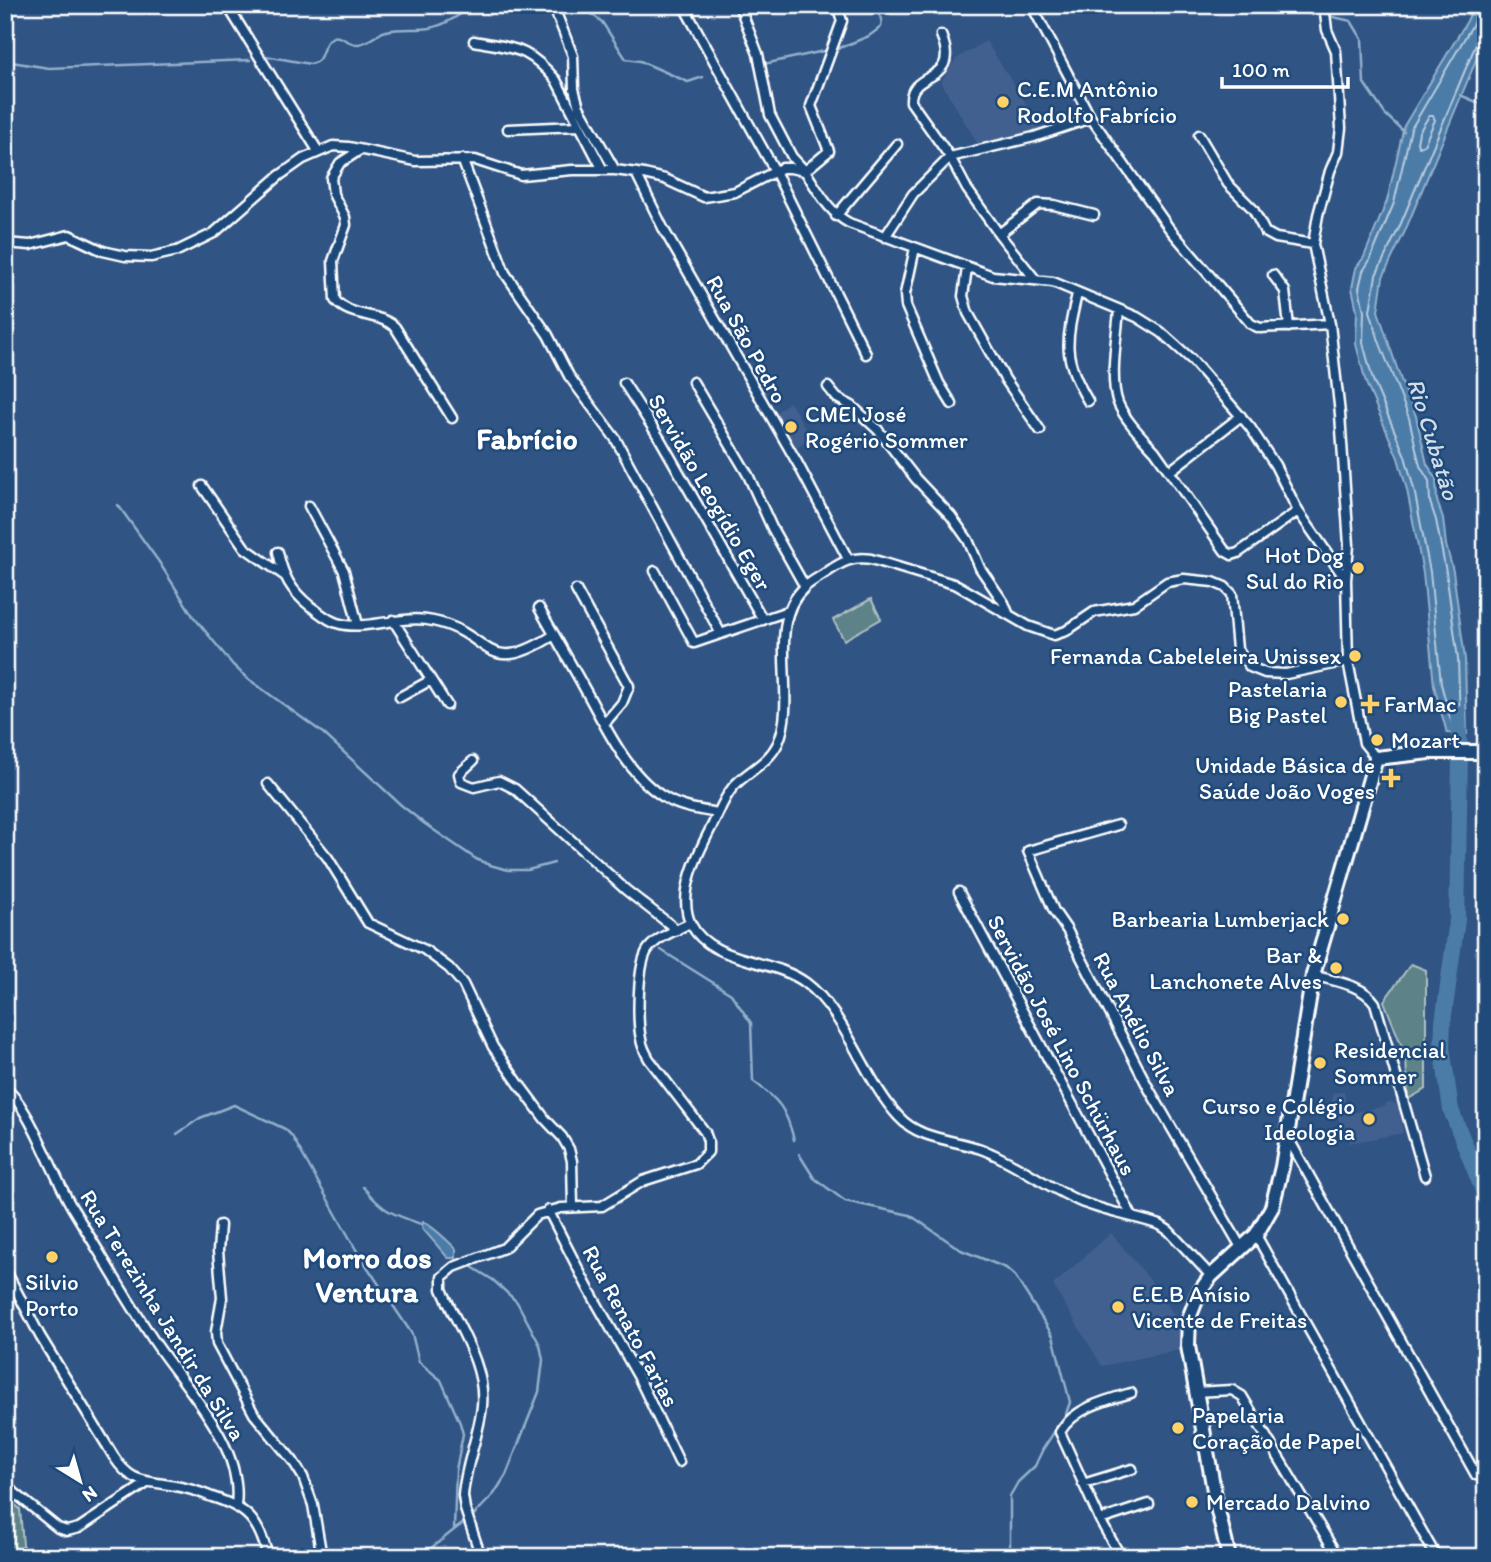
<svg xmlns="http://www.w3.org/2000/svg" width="1491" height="1562" viewBox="0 0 1491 1562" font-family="Itim,sans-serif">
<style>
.built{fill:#43618f}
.green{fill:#5d8287;stroke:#aec0c3;stroke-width:2}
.water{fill:#4b7ba8;stroke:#93b0cb;stroke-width:2}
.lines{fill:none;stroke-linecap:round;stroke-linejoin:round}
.shore{stroke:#b7cadc;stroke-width:2}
.stream{stroke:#93b0cb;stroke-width:2.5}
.river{stroke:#4b7ba8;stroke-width:16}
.street-casing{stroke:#fff;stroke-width:13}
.secondary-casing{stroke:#fff;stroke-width:18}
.street{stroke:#1f4a7a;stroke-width:8}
.secondary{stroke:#1f4a7a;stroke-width:12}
.poi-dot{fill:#ffd166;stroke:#1f4a7a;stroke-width:2.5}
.labels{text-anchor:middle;stroke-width:5;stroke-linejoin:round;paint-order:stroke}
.poi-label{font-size:23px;fill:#fff;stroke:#1f4a7a;text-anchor:start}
.street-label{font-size:23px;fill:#fff;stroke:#1f4a7a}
.water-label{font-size:24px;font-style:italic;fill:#d2dee9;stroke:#1f4a7a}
.district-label{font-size:30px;font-weight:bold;fill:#fff;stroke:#1f4a7a}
</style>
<rect width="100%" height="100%" fill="#305484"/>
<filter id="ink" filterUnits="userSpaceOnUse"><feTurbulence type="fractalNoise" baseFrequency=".0143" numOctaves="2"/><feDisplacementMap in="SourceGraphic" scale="14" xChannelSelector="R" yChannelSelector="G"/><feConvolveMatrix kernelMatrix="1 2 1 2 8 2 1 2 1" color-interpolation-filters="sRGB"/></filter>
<g filter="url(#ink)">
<!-- built -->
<path class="built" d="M986,41L1042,129L979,146L941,82L956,59Z
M790,402L811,438L792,451L771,416Z
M1344,1092L1348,1114L1385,1106V1103L1393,1102L1394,1104L1398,1103L1403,1133L1350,1143L1333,1108L1332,1093Z
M1111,1233L1151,1281L1184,1329L1179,1350L1102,1366L1053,1285Z"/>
<!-- green -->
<path class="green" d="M871,599L881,619L844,640L833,620Z
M1411,964L1426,970V1089L1408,1099L1406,1057L1384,1001Z
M5,1496L20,1509L24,1557H5Z"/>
<!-- water -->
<path class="water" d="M1474,5H1486V35L1482,46L1405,231L1383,277L1378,311L1402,383L1416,416L1427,464L1436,478L1437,501L1443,518L1446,545L1453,571L1465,659L1467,734L1447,733L1434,686L1423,573L1407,490L1398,458L1366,383L1356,344L1357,311L1352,288L1356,268L1364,257L1387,201L1404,126L1467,21Z
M423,1222C433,1226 448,1241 456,1249V1258H448L422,1228Z"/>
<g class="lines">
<!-- shore -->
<path class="shore" d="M1479,5L1473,24L1411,129L1394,203L1370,260L1363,271L1359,288L1364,311L1363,343L1373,380L1405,456L1414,489L1430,572L1441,684L1452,724L1456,726L1460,723L1458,659L1446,572L1436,520L1430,502L1429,481L1420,466L1409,418L1379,341L1370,311L1376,275L1399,228L1476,44L1480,39H1486
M1429,116H1433L1435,120L1424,145L1419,147L1417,143L1419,132Z"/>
<!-- stream -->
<path class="stream" d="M580,5L602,22L626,59L640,61L688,82L703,77
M1295,5L1312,15
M1329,16L1351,21L1362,39L1364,83L1385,114L1404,132
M837,49L869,36L881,27L882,19L873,5
M266,56L310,64C326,62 319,44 333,37C340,34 349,45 358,44C370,43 375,34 386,31C400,28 416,30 430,28C446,25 459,15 472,6C496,17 505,13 529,5
M5,61L49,68L250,60
M764,64L824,51
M1460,95L1486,106
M118,505L159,562L193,616L233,665L247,678L323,733L401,805L425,824L476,859L490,865L508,870H528L554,863
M661,950L731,994L751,1023L753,1081C779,1100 786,1108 794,1140
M177,1134L200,1118L234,1105L285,1129L292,1136L358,1253L412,1334L419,1362L441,1380L460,1423L463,1434L456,1470L454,1530L430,1549L428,1557
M799,1154L814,1178L845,1201L910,1215L961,1250L1006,1268L1015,1276L1053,1336L1070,1402L1066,1414L1043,1449L1035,1466L1018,1482L1010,1496V1557
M363,1187C384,1212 392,1214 421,1224
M472,1517L494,1494L506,1475L539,1392L543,1360L540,1345L517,1302L493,1280L472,1267
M454,1530L465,1522"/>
<!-- river -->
<path class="river" d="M1458,713L1460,757L1457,920L1443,1022L1442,1047L1451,1110L1486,1198"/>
<!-- street casing -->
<g class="street-casing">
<path id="street" d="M227,5L318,151
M553,5L573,56L574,89L579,107L615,170
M683,5L775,171L866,354
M739,5L758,54L770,115L792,157L805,171L829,151L811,106L842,21L837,5
M1314,5L1325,10
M1324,5L1327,30L1336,51L1341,128L1338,152L1330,171L1318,215L1313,244L1330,324L1340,414L1349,545L1346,580L1348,661L1364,743L1376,758
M1034,10L1091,118L1169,228L1251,324L1260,328L1330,324
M941,35C962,85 909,69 911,102L950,157L967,189L999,234L1035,279
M474,41C515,49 527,46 556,80L603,170
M508,129L578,126
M1199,135L1228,184L1253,209L1265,232L1276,238L1313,244
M360,150L340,163L331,178L333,194L345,217L346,225L333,261L335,300C350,318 378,312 395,327L452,418
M462,159L505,273L548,335L569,376L615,438L721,634
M636,173L664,230L798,464L848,559
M836,216L897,144
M999,234L1038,204L1054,205L1094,215
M885,237L913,194L950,157L1034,137L1091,118
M5,243L30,245L69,235L103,251L125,256L151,257L177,251L214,233L279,176L303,159L333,146L349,147L415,161L475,160L521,175L572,170H615L644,174L665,179L704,197L735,192L782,168H790L805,171C818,190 828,212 849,223L993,276L1053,282L1137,317L1161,332L1191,359L1250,427L1275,465L1298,511L1346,580
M915,248L905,294L906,306L939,383L952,404
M967,268L963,296L968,313L1005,379L1040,430
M1273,275L1285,291L1289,327
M1077,294C1066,342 1062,357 1088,401
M1119,310C1117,336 1109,379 1118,403C1125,420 1142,437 1155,451L1225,551L1232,555L1238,553L1298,511
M693,382L748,475L772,528L805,587
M624,383L660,439L763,620
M828,387L837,398L852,406L878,430L916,479L951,516L968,540L980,568L1004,603L1008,613
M1170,471L1241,416
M202,486L245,548L285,576
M309,506L344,571L358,625
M278,552C283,576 291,591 310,606C319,612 327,620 337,623C363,632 402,614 433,621C494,634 483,680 554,635
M655,571L694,643L788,611
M576,590L629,686L622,703L604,724
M539,608C555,636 571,664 587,693C607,729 629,778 667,799C682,808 701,810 718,813
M393,620L447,705
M400,697L431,680
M473,761L459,774L461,782L474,787L499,781L515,789L626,890L677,930
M268,784L328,858L368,923L425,950L449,968L463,984L493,1047L519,1084L545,1119L562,1137L569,1149L572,1161L573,1207
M1118,825L1028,851L1054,911L1067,930L1149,1089L1242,1249
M959,892L1132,1216
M1313,975C1333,981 1362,984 1375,1003L1425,1176
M5,1088C29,1105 55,1180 73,1209C100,1253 126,1298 154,1341C185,1388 244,1445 236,1505
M1287,1136L1476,1475
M548,1210L588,1288L638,1376L679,1462
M220,1225L218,1251L222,1298L216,1332L217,1344L254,1414L293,1461L303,1477L313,1505L322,1557
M1256,1235L1433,1551
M5,1269L40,1336L114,1457C132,1485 147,1480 175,1486C188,1488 200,1492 212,1497C247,1508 259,1520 268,1557
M1211,1276L1169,1231L1160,1225C1134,1216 1105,1212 1079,1201C1045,1186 1016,1162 981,1149C953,1139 920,1140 899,1117C865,1081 845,1012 806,983C773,958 710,963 691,924C676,894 699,851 713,824C719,812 724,798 733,787C747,771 768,764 778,743C799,696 764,623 805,587C811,581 820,577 827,572C842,562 852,556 871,559L957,585L1028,626L1054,635L1066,631L1094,612L1134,605L1167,582L1184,579L1213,582L1225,587L1232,594L1237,649L1250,667L1265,673L1286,674L1348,661
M1195,1392L1232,1390L1242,1396L1338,1557
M1083,1484L1132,1469
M5,1485L58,1528L67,1531L79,1528L147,1483
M1100,1520L1149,1504
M466,1557L479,1553
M481,1557L465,1509L463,1496C465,1465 479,1436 482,1406C486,1364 457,1326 442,1289V1277L454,1267L504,1248L537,1215L561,1208L602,1206L643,1181L696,1164L708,1152V1141L705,1132L649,1059C645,1052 642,1046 641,1039C637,1021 637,962 649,948C659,936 677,930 690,923
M1121,1557L1100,1520L1060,1432C1074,1408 1106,1400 1131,1393
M1172,1557L1185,1552"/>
</g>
<!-- secondary casing -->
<g class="secondary-casing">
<path id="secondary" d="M1229,1557L1217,1507L1188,1346L1189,1318L1199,1293L1211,1276L1256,1235L1272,1207L1282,1167L1313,975L1376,758L1430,752H1486"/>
</g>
<!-- street -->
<use href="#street" class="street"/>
<!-- secondary -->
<use href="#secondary" class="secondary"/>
</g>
</g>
<!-- markers -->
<g class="poi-dot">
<circle cx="1003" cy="102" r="7"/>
<circle cx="791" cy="427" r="7"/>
<circle cx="1358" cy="568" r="7"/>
<circle cx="1355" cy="656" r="7"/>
<circle cx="1341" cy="702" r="7"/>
<path d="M1366.5 693.5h7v7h7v7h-7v7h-7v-7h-7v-7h7z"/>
<circle cx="1377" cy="740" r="7"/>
<path d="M1387.5 767.5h7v7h7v7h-7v7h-7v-7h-7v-7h7z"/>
<circle cx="1343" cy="919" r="7"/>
<circle cx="1336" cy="968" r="7"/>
<circle cx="1320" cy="1063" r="7"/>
<circle cx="1369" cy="1119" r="7"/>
<circle cx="52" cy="1257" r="7"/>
<circle cx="1118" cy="1307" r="7"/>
<circle cx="1178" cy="1428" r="7"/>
<circle cx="1192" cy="1502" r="7"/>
</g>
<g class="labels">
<!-- poi labels -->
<g class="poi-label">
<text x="1017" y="97">C.E.M Antônio<tspan x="1017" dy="26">Rodolfo Fabrício</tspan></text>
<text x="805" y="422">CMEI José<tspan x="805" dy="26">Rogério Sommer</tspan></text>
<text x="1344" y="563" text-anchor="end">Hot Dog<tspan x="1344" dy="26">Sul do Rio</tspan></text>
<text x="1341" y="664" text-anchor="end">Fernanda Cabeleleira Unissex</text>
<text x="1327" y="697" text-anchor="end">Pastelaria<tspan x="1327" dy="26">Big Pastel</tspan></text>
<text x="1384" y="712">FarMac</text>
<text x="1391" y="748">Mozart</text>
<text x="1375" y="773" text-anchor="end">Unidade Básica de<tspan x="1375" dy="26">Saúde João Voges</tspan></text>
<text x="1329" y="927" text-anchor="end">Barbearia Lumberjack</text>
<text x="1322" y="963" text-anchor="end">Bar &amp;<tspan x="1322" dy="26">Lanchonete Alves</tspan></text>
<text x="1334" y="1058">Residencial<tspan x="1334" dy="26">Sommer</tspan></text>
<text x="1355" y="1114" text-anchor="end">Curso e Colégio<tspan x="1355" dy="26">Ideologia</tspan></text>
<text x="52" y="1290" text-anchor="middle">Silvio<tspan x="52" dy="26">Porto</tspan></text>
<text x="1132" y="1302">E.E.B Anísio<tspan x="1132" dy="26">Vicente de Freitas</tspan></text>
<text x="1192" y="1423">Papelaria<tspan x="1192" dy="26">Coração de Papel</tspan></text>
<text x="1206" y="1510">Mercado Dalvino</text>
</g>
<!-- street labels -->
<g class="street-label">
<text transform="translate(747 339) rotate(61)" y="8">Rua São Pedro</text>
<text transform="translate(710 492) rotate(60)" y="8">Servidão Leogídio Eger</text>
<text transform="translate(1137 1024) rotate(62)" y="8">Rua Anélio Silva</text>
<text transform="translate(1062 1045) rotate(62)" y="8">Servidão José Lino Schürhaus</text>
<text transform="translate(163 1315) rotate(58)" y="8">Rua Terezinha Jandir da Silva</text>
<text transform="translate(631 1326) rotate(62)" y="8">Rua Renato Farias</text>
</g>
<!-- water labels -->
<g class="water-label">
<text transform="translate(1433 439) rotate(73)" y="8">Rio Cubatão</text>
</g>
<!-- district labels -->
<g class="district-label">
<text x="527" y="449">Fabrício</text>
<text x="367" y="1268">Morro dos<tspan x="367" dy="34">Ventura</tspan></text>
</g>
</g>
<!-- margin -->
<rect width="1491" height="1562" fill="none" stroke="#1f4a7a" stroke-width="28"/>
<rect x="14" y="14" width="1463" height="1534" fill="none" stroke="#fff" stroke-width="2.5" filter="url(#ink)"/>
<!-- north arrow -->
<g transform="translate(80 1481) rotate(143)" stroke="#1f4a7a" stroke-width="5" paint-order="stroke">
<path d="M0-5L12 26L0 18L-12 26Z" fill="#ffffff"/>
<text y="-10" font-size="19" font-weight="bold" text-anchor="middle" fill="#ffffff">N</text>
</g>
<!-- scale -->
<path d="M1222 77v10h126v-10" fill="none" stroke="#ffffff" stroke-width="3.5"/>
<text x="1232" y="77" font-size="21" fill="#ffffff" stroke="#1f4a7a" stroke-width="5" paint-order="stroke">100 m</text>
</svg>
